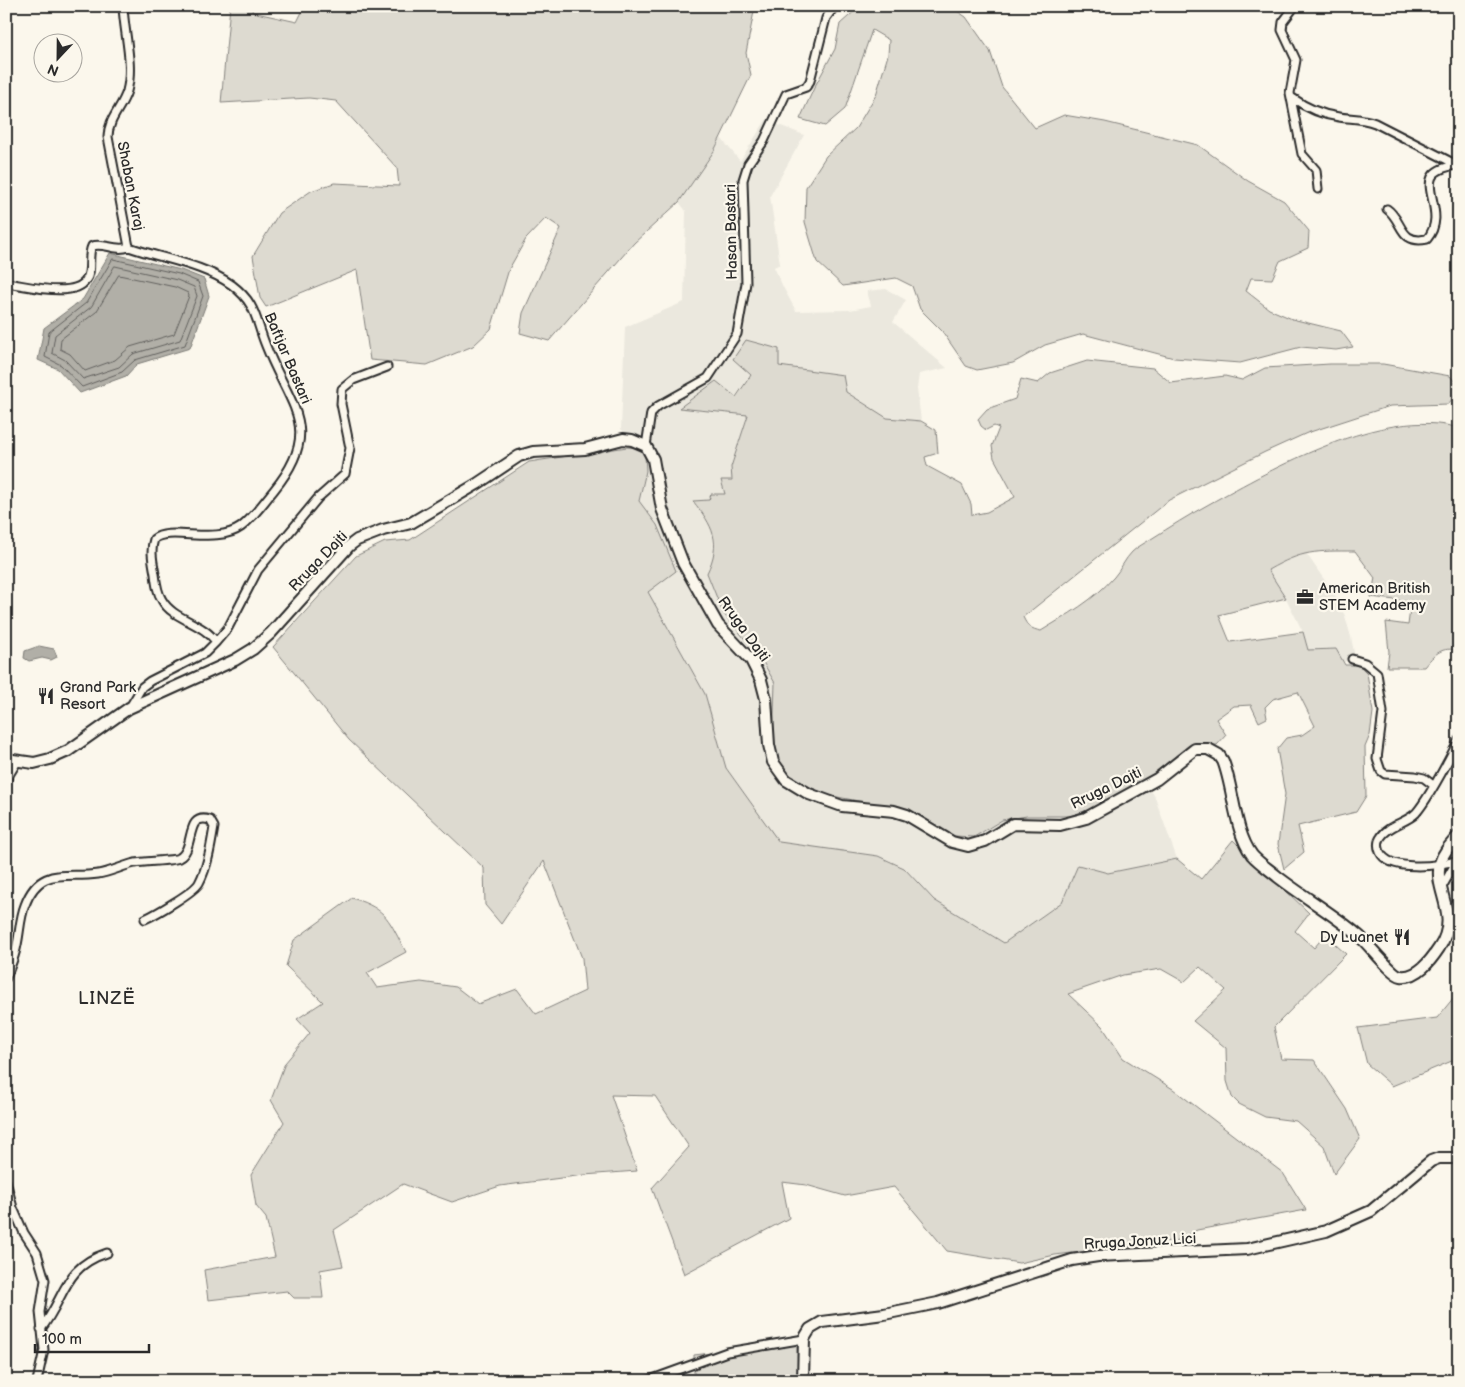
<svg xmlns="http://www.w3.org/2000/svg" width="1465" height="1387" viewBox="0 0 1465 1387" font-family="'Balsamiq Sans',sans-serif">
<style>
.built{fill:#ebe8de}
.green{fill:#dddad0;stroke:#84827e}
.water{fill:#b1afa7;stroke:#7b7a75}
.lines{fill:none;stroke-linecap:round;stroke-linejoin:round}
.shore{stroke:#61605d;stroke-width:1}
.street-casing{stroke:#2b2b2b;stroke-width:11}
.secondary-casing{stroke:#2b2b2b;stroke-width:14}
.street{stroke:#fbf7ec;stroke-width:7}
.secondary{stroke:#fbf7ec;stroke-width:10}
.labels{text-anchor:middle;stroke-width:4.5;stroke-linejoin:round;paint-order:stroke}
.street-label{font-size:15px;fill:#2b2b2b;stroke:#fbf7ec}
.poi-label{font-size:15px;fill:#2b2b2b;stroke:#fbf7ec;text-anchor:start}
.quarter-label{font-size:18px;letter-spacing:1px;fill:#2b2b2b;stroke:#fbf7ec}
</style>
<rect width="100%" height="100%" fill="#fbf7ec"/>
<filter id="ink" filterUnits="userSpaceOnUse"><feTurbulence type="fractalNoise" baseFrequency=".02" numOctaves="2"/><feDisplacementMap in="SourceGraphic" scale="10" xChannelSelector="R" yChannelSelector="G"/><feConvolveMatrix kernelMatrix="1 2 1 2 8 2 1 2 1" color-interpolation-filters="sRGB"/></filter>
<g filter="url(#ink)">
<!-- built -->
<path class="built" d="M766,120L804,135L770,196L780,264L774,267L783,287L796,311L850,310L871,306L867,291L886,289L906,300L893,322L947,368L919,374L917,389L921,421L887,418L846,392L843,375L778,366L751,374L735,397L680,407L748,415L731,467L732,480H721L725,494H711L709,500L694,502L710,522L713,534L714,559L707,573L723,613L760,657L775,683L773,743L786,772L800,782L827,795L900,809L918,815L954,836L974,837L1002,820L1027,816H1070L1144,781L1154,795L1177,859L1108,873L1078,865L1062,902L1004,943L934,900L904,868L890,861L878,856L779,843L726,768L705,694L648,592L657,525L639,501L646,471L645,455L621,429L625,327L684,302L686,211L679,202L714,151L721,138L740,161Z
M1306,553L1336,597L1345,616L1351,637L1355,657L1344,662L1336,649L1308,650L1303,632L1286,598L1268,570L1294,556Z"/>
<!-- green -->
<path class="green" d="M230,6H253L252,12L297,22L305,6H755L746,53L751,75L714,151L679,202L634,243L549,341L520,333L523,313L561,228L546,218L526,239L509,269L491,329L473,346L427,365L370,360L357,270L266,307L260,298L253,256L279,213L311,191L334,183L399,186L397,168L336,101L309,98L221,103Z
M863,6H950L966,17L990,51L1002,87L1035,128L1064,115L1105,122L1198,145L1248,181L1284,201L1309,231L1308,248L1280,261L1272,279L1251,278L1246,291L1269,309L1292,319L1341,331L1353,347L1336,350L1301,347L1240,363L1174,358L1083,334L1045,345L1013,363L977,370L966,366L942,331L920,309L912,286L896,278L843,286L817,262L805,222L806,187L826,156L856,128L876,95L888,55L889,40L872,30L845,109L825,126L800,119L814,88L835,49L840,24L858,8Z
M746,340L779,349V366L843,375L846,392L887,418L921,421L936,430L938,453L925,457L927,466L962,485L971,504L972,515L987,512L1015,497L994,458L992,446L999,428L994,426L986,430L981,426L978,419L987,409L1015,399L1021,379L1038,383L1050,373L1087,361L1153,368L1171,383L1225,376L1242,380L1265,368L1330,364H1383L1450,376C1460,386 1457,394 1448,404L1390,406L1307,433L1265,452L1169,500L1023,617C1027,626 1031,629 1041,631C1067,615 1094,600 1114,577C1121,569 1125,559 1132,552C1137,547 1145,543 1151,539C1170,527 1189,515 1209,504C1274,468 1383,406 1459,428V651C1442,645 1434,655 1424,667H1387L1389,652L1386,622L1408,625L1411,602L1371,597L1375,578L1355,551C1315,551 1303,550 1268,570L1286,598L1219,615L1230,642L1303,632L1308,650L1336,649L1345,665H1359L1367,673L1373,712L1370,735L1365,747L1366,796L1356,812L1298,826L1304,852L1284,869L1278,844L1285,794L1277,749L1286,738L1302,735L1315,726L1298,692L1273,699L1265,707L1267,718L1259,722L1251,705L1234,706L1216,719L1226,735L1217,745H1189L1132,791L1108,803L1070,816H1027L1002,820L974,837L954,836L918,815L900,809L827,795L800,782L786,772L778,763L773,743L775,683L760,657L723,613L707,573C722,542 713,526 693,501L709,500L711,494H725L721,480H732L731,467L748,415L679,408L716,381L736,397L751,375L733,359Z
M627,447L638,448L645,455L646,471L639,501L657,525L676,571L648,592L705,694L726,768L779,842L878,856L904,868L934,900L1004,943L1062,902L1078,865L1108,873L1177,859L1201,879L1233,840L1309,913L1295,931L1314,948L1325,935L1346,954L1274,1027L1281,1059L1314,1060L1347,1109L1360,1139L1334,1174L1324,1146L1296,1121L1265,1117L1239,1104L1232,1097L1227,1081L1226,1048L1193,1021L1226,990L1200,967L1184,982L1161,969L1123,975L1068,994L1102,1026L1123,1058L1173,1089L1283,1173L1306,1210L1197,1230L1179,1240L1055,1255L1019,1263L947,1251L894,1187L845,1196L806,1185L782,1182L789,1218L684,1274L652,1188L689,1147L655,1096L611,1095L637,1171L584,1175L500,1186L452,1202L403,1184L334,1230L343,1266L320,1270L323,1298H294L287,1291L208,1300L204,1270L275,1257L266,1218L256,1206L251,1175L284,1122L271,1100L285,1063L310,1033L297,1019L323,1002L286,966L294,940L352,898C389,910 388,920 406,952L367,973L377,988L421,982L456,987L478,1004L517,989L536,1014L585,991L582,958L544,861L501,924L485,905L484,868L349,740L273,647L356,556L385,542L410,540L529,462Z
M1459,991V1058L1392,1086L1367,1064L1358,1028L1437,1018Z
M797,1343L798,1381H694V1355Z"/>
<!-- water -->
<path class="water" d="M110,253L181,270L204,279L209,296L190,348L137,364L126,376L80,393L58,369L38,360L44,328L83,299Z
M39,646L54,649L57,657L51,660L42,658L29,661L24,658L25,651Z"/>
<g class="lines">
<!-- shore -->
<path class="shore" d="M113,259L179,274L198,282L203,296L185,345L135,360L122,372L82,387L61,365L45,357L49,332L86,303Z
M115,266L177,280L194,287L197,296L180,340L133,354L119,367L83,379L65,360L52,353L55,335L91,307Z
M119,275L175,287L188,293L189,296L174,334L130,347L115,360L85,371L70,354L60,349L61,339L96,312Z"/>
<!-- street casing -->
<g class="street-casing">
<path id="street" d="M123,6C124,33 134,65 127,91C122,108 108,119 108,137L129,247
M1295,6L1283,22L1282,30L1296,60L1290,93L1302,154L1316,170L1318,189
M1291,97C1305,107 1322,115 1339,117C1352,119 1362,118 1375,123L1459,166
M1387,209C1403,220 1399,245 1427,239C1453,208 1402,173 1457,165
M129,247C162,259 203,264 232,285C257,304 255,319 266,346C290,407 324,429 274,490C264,502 253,518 241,527C216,545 169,526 154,539C150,551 153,562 155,574C156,583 157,592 162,600C173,620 203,622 216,642L205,653L150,681L142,687L130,707
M6,283C25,285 75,299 86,280C93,271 87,256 92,246C105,242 114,252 129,247
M646,446L651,413L658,406L708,378L737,334L746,283L743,180L748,164L764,141L786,94L806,87L810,81L826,18L835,6
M216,642L228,628L258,570L318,498L345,474L350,448L341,404L342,389L353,380L387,367
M1352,659L1365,663L1377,673L1383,712L1377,759L1381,771L1385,774L1415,776L1424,778L1433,785
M6,780L17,762
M1455,861C1438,866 1389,872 1380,852C1378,847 1378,841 1381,837C1388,825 1406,823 1416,813C1430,797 1448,761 1459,740
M1442,887L1459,857
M6,978C9,970 13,961 15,953C20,937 19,920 25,905C40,865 66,879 98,874C111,872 122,866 135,863C145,861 173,861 179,858C196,849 184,812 210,820L214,827C211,845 208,866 199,883C194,892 156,914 145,919
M6,1181L13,1208L24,1233L37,1253L45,1280L40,1312L44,1350L37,1381
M41,1329C66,1297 63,1267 107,1253
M647,1381L727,1352L804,1339"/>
</g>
<!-- secondary casing -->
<g class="secondary-casing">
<path id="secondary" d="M6,759L34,763L50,759L68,751L129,708L235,660L253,649L271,633L349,546L357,540L383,530L411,523L477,484L519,456L533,452L585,449L623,439L632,440L646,446L653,459L662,509L683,563L718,625L751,660L761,680L766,699L769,745L773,762L786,780L809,794L842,806L894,811L907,815L952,842L968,846L985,841L1013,824L1060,825L1086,818L1157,779L1195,749H1208L1219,755L1223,761C1234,789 1234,831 1252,855C1259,863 1270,870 1278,877C1304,897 1333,914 1358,935C1368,943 1392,975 1401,976C1418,978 1431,960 1439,948C1461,915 1433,891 1440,863C1443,852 1452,843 1459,835
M803,1381L804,1339L810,1329L822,1322L884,1314L938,1303L1072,1260L1098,1256L1247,1249L1326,1231L1371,1211L1431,1161L1439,1158H1459"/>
</g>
<!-- street -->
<use href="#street" class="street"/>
<!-- secondary -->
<use href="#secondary" class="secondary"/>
</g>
</g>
<!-- icons -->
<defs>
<g id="office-bare" transform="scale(1.35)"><path d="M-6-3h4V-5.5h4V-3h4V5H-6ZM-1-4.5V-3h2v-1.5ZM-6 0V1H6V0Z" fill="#2b2b2b" stroke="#fbf7ec" stroke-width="2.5" paint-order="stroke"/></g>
<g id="restaurant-bare" transform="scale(1.35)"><path d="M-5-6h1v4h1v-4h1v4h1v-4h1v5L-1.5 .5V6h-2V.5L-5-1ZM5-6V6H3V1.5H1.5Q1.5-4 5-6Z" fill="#2b2b2b" stroke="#fbf7ec" stroke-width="2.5" paint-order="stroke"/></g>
</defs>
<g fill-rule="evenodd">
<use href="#office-bare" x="1305" y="597"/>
<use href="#restaurant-bare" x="46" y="696"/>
<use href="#restaurant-bare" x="1402" y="937"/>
</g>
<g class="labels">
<!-- street labels -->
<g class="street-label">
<text transform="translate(131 186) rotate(79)" y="5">Shaban Karaj</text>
<text transform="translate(731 232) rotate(-91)" y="5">Hasan Bastari</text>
<text transform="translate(288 358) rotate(67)" y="5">Baftjar Bastari</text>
<text transform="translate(318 561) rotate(-46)" y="5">Rruga Dajti</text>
<text transform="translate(744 629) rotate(54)" y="5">Rruga Dajti</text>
<text transform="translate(1106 788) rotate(-26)" y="5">Rruga Dajti</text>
<text transform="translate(1140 1241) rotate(-3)" y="5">Rruga Jonuz Lici</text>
</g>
<!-- poi labels -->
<g class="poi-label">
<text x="1319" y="593">American British<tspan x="1319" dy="17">STEM Academy</tspan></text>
<text x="60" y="692">Grand Park<tspan x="60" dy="17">Resort</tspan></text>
<text x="1388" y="942" text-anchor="end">Dy Luanet</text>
</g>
<!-- quarter labels -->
<g class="quarter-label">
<text x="107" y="1004">LINZË</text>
</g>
</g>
<!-- margin -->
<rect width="1465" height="1387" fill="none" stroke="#fbf7ec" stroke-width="25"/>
<rect x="12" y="12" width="1440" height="1362" fill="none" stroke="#2b2b2b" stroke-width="2" filter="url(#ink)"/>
<!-- north arrow -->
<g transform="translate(58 58) rotate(202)"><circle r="24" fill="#fbf7ec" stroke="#a8a59f"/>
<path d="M0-4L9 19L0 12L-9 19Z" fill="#2b2b2b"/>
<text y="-8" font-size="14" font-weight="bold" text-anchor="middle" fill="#2b2b2b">N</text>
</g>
<!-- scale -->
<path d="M35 1344v8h114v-8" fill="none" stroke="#2b2b2b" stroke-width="2.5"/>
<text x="42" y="1344" font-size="15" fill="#2b2b2b" stroke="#fbf7ec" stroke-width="4" paint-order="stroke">100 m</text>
</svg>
